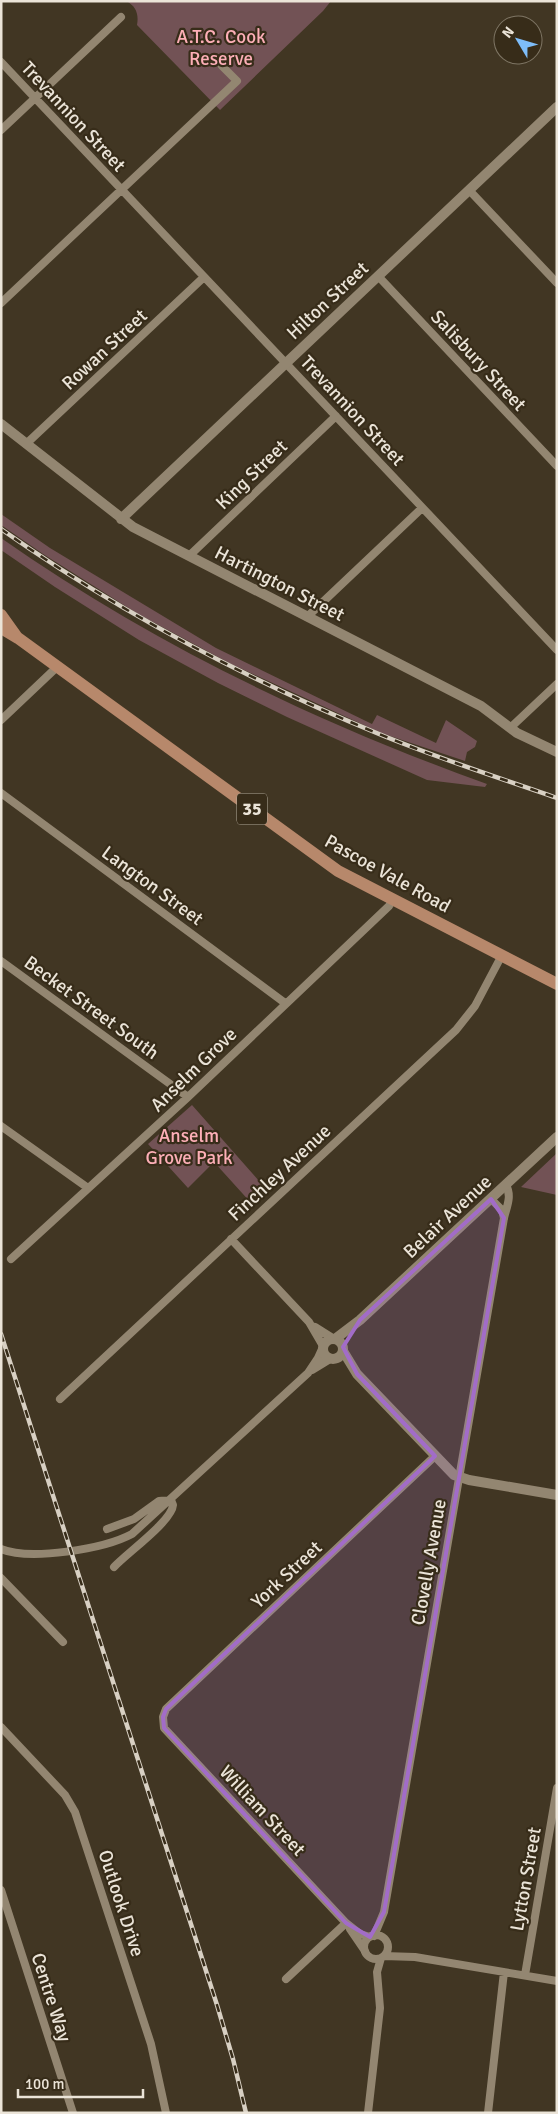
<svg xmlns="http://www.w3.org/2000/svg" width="558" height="2114" viewBox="0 0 558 2114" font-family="Signika,sans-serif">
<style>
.green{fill:#725255}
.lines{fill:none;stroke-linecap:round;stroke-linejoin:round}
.minor{stroke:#938671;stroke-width:8}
.tertiary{stroke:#938671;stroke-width:10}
.primary{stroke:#b7886b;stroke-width:12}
.rail-casing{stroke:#d8d0c3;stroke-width:4.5}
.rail{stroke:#372c19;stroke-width:2.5;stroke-dasharray:8;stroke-linecap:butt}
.marked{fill:#a26cc8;fill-opacity:0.2;stroke:#a26cc8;stroke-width:4;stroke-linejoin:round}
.labels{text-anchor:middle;stroke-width:4.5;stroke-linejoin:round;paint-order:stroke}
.shield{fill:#372c19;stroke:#b5ad9f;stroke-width:1}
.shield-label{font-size:18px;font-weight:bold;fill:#ebe4d8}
.park-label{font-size:19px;fill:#fdafb7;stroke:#372c19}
.street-label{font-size:19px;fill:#ebe4d8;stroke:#372c19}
</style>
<rect width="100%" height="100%" fill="#413623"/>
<!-- green -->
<path class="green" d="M126,1H331L323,11L220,110L137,25C139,14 136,6 126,1Z
M1,514L50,548L216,648L372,724L377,715L436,743L446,720L477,741L475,747L467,752L465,761L381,733L231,664L138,614L43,554L1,525Z
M1,538C151,643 315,722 487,784L485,787L427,780L287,717L218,683L139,640L55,587L1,550Z
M192,1105L267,1190L252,1204L214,1162L188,1188L148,1144Z
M557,1153V1195L521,1187Z"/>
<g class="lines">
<!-- minor -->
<path class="minor" d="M1,62L557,650
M1,130L121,17
M469,190L557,283
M378,276L557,466
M1,303L237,81L222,66
M26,444L204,277
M189,556L336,416
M307,617L422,508
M1,720L57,667
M510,728L557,684
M1,793L285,1003
M1,961L188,1097
M1,1126L88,1188
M491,1199L502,1210L504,1218
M231,1239L309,1322L323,1346
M11,1259L188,1097L389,906L393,899
M315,1327L334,1339
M312,1370L330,1359
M60,1399L456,1030L475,1006L502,955
M107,1529L134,1519L159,1501L171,1500L173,1505C172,1521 127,1553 114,1567
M1,1549C30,1561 104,1549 132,1534L308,1373L318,1358L323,1347
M1,1578L63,1642
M1,1727L65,1795L75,1812L151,2044L166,2113
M1,1890L73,2113
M350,1929L365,1951
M364 1947a12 12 0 1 1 24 0a12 12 0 1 1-24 0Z
M374,1936L384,1912L504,1218C507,1206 512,1196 506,1185
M370,1937L360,1934L346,1923L164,1728L163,1717L166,1709L435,1456
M384,1956L415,1957L557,1981
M525,1975L557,1788
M286,1979L346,1923
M368,2113L380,2008L377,1972L381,1958
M488,2113L504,1972"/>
<!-- tertiary -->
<path class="tertiary" d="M1,424L133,527L481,706L517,733L557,752
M121,519L557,107
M323 1349a10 10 0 1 1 20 0a10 10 0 1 1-20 0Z
M335,1339L360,1320L557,1137
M343,1351L357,1374L454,1475L469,1480L557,1495"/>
<!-- primary -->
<path class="primary" d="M1,615L16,636
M1,628L18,638L338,871L557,984"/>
<!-- rail casing -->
<g class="rail-casing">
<path id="rail" d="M1,529C119,612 246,679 379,734C437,758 497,777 557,798
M1,1334L217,2005L233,2059L246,2113"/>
</g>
<!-- rail -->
<use href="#rail" class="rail"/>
</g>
<!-- marked area -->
<path class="marked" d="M491,1199L504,1218L384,1912L370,1937L346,1923L164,1728L163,1717L166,1709L435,1456L357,1374L343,1347L360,1320Z"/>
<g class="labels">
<!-- shield labels -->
<rect class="shield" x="237" y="793.5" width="30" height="31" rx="4"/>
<g class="shield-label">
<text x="252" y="815">35</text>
</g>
<!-- park labels -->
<g class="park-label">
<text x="221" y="43">A.T.C. Cook<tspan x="221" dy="22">Reserve</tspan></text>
<text x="189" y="1142">Anselm<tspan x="189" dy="22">Grove Park</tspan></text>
</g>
<!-- street labels -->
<g class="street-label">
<text transform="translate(74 116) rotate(47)" y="7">Trevannion Street</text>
<text transform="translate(327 300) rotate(-43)" y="7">Hilton Street</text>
<text transform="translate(104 349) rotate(-43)" y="7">Rowan Street</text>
<text transform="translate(479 360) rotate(47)" y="7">Salisbury Street</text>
<text transform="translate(353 410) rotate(47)" y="7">Trevannion Street</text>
<text transform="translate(251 474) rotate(-44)" y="7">King Street</text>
<text transform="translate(280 583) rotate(27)" y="7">Hartington Street</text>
<text transform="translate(388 873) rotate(29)" y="7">Pascoe Vale Road</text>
<text transform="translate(153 885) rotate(36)" y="7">Langton Street</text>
<text transform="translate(92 1007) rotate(36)" y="7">Becket Street South</text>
<text transform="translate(193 1069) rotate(-44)" y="7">Anselm Grove</text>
<text transform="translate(279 1172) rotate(-43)" y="7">Finchley Avenue</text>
<text transform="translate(447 1216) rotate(-43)" y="7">Belair Avenue</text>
<text transform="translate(428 1562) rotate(-80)" y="7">Clovelly Avenue</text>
<text transform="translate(286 1574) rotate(-43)" y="7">York Street</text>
<text transform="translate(263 1810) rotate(47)" y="7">William Street</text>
<text transform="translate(525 1879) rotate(-80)" y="7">Lytton Street</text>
<text transform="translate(122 1903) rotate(72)" y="7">Outlook Drive</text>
<text transform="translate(52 1997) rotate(72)" y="7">Centre Way</text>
</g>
</g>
<!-- border -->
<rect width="558" height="2114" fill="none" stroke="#ebe4d8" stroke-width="5"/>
<!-- north arrow -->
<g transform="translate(518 40) rotate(308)"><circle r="24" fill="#372c19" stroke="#7f7665"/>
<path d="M0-4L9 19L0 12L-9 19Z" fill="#7ebdf9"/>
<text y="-8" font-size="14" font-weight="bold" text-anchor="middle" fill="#ebe4d8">N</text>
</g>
<!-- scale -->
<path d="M18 2089v8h125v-8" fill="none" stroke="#ebe4d8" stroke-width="2.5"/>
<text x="25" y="2089" font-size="15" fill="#ebe4d8" stroke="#372c19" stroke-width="4" paint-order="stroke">100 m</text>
</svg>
